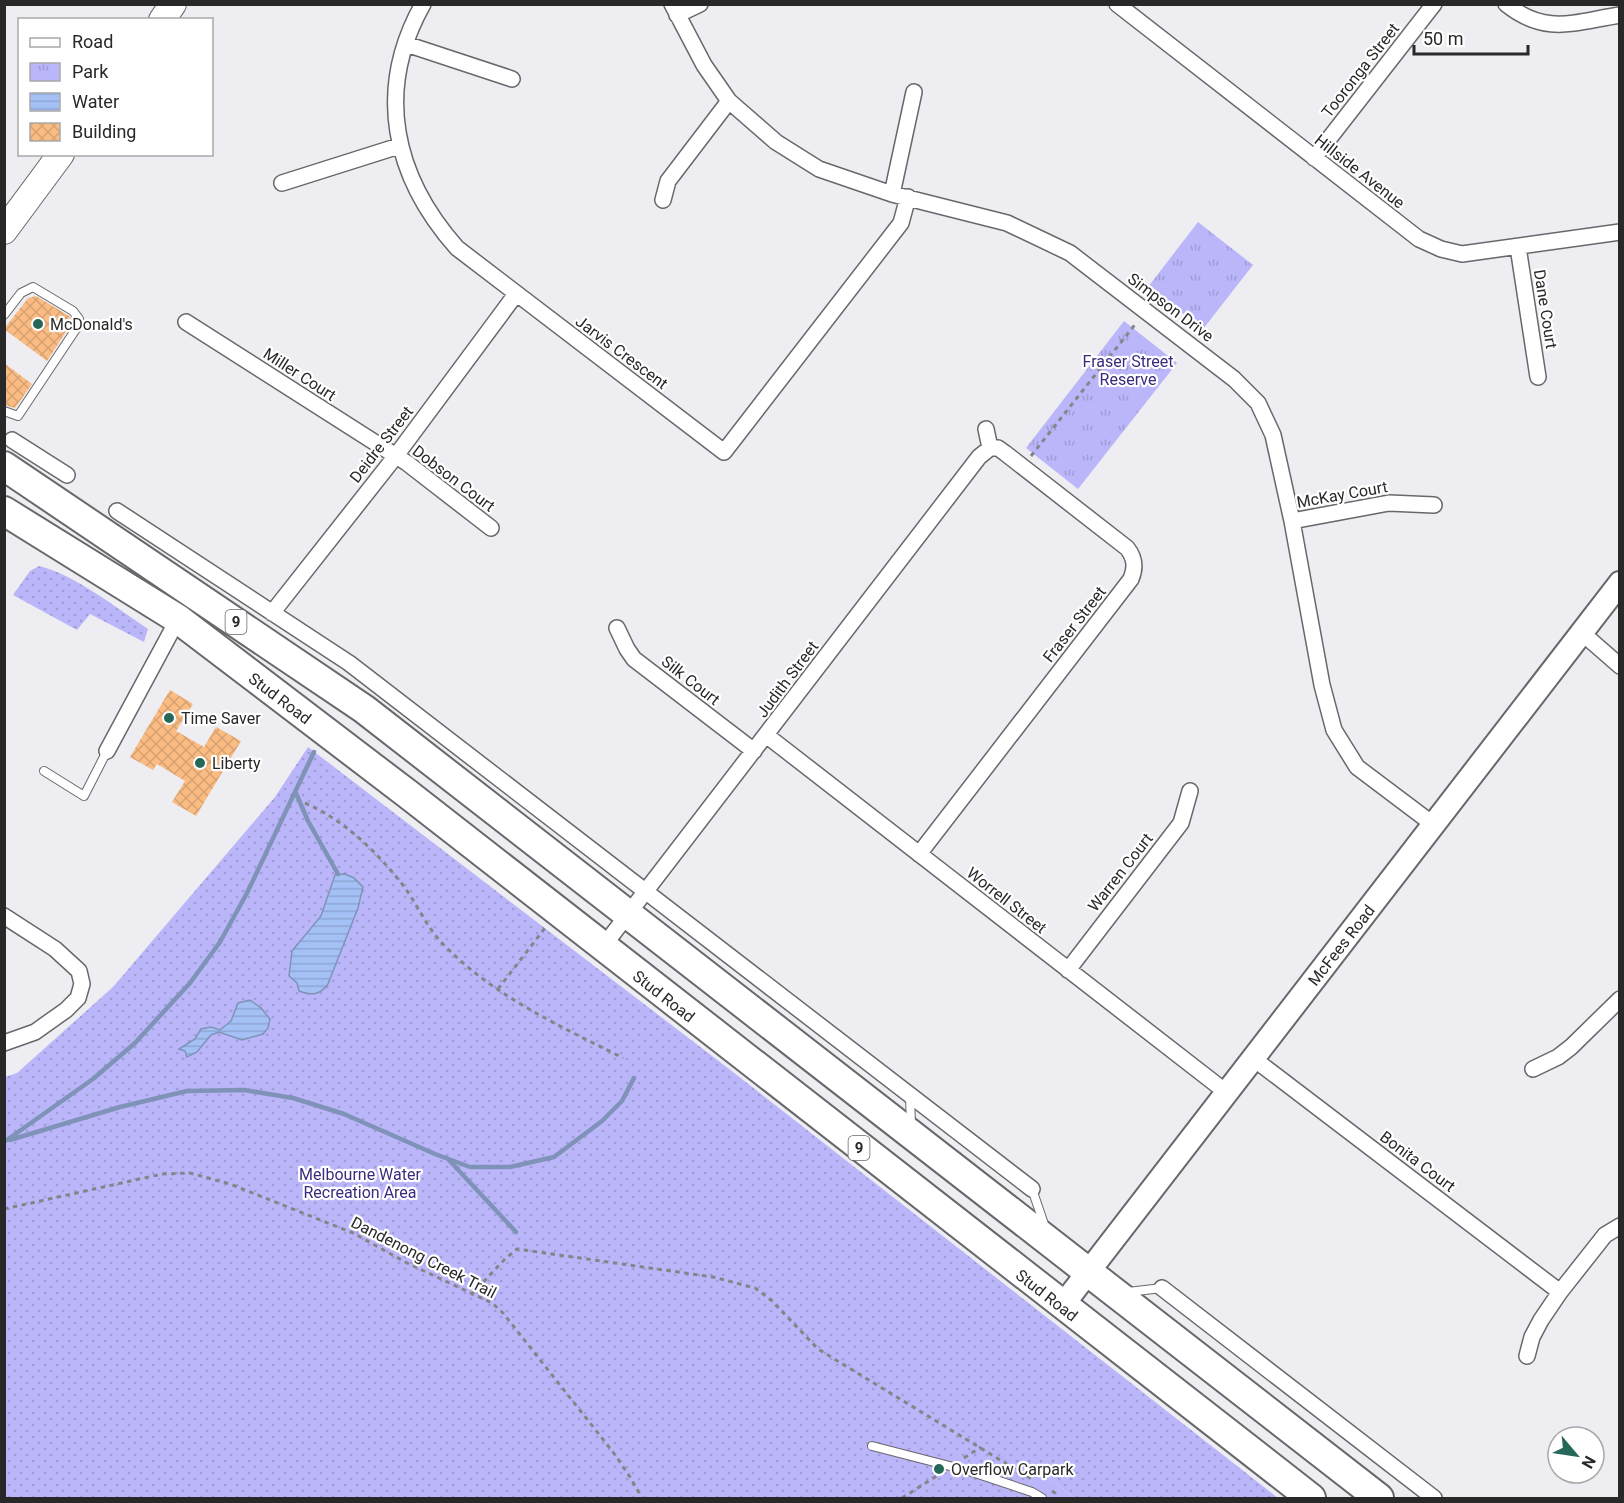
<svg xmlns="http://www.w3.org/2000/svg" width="1624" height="1503" viewBox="0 0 1624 1503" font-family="Roboto,sans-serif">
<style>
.grass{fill:url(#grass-dots)}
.park{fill:url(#park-tufts)}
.pitch{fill:#bab6f9}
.water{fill:url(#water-rules);stroke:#7f93b8;stroke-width:1.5}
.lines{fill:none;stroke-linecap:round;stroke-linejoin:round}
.stream{stroke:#7f93b8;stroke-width:4.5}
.building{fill:url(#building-cross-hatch)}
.lane-casing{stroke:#68686c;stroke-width:10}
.street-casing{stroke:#68686c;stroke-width:18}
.secondary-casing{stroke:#68686c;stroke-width:26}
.primary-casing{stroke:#68686c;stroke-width:28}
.highway-casing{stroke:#68686c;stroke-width:32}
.path{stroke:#858588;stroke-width:3;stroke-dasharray:4.5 4.5;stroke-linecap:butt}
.lane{stroke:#fff;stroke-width:8}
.street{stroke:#fff;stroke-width:15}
.secondary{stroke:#fff;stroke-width:22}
.primary{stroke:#fff;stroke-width:26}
.highway{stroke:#fff;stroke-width:28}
.poi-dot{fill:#256859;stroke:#fff;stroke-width:2}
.labels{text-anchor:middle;stroke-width:4.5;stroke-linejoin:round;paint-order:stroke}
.shield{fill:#fff;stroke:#686869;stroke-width:1.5}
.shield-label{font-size:15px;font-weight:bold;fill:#282829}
.street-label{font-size:16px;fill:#282829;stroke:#fff}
.poi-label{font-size:16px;fill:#282829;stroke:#fff;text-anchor:start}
.park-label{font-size:16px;fill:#3b2b7d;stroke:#fff}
</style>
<defs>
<pattern id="grass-dots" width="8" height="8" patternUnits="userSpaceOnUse" patternTransform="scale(1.5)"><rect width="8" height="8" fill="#bab6f9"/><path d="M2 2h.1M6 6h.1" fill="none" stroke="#a09cd5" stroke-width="1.8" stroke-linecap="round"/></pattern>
<pattern id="park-tufts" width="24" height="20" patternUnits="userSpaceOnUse" patternTransform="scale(1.5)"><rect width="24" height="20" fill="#bab6f9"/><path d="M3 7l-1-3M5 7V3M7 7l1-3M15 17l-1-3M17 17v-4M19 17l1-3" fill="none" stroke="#a09cd5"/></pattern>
<pattern id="water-rules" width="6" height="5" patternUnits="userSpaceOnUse" patternTransform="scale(1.5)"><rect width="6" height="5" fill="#a4c1f6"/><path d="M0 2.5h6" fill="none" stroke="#8da6d3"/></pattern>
<pattern id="building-cross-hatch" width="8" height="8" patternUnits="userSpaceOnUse" patternTransform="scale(1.5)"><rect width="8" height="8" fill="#fbbc83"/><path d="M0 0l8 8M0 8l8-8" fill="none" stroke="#d7a271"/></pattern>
</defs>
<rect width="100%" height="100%" fill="#ededf2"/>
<!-- grass -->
<path class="grass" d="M39,566C72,573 118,609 148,629L144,642L90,614L77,630L13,595L30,571Z
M308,747L733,1072L1278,1498H1074L1040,1470L1017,1498H5V1077L17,1073L113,987L275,797Z"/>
<!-- park -->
<path class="park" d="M1198,222L1253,265L1203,329L1148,287Z
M1124,321L1177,363L1078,489L1026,448Z"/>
<!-- pitch -->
<path class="pitch" d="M1040,1470L1074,1498H1017Z"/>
<!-- water -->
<path class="water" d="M345,874L354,878L363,887L358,908L328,984C320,995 312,996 299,991L297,983L289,976L292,951L321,916L335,875Z
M250,1000L261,1008L270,1019L268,1028L263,1034L242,1040L219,1032L211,1035L197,1052L187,1057L185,1051L179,1049L195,1039L201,1029L211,1027L220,1030L231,1021L238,1003Z"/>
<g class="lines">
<!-- stream -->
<path class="stream" d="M296,793L308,821L338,874
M10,1140L120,1107L187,1091L244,1090L293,1098L344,1114L435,1154L470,1167H510L554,1157L602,1121L622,1101L634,1078
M4,1142L93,1079L135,1043L190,983L220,942L247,893L314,752
M448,1159L516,1232"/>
</g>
<!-- building -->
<path class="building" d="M36,296L69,316L73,321L47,361L4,329L28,298Z
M4,363L32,384L15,408L4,405Z
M170,690L193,704L176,731L204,747L216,727L241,741L196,816L172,802L185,781L157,764L153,770L130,757Z"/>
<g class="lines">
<!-- lane casing -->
<g class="lane-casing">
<path id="lane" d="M4,315L21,293L33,287L73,311L79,319L78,326L18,416L4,411
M44,771L84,796L107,751
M910,1097L911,1124
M1032,1189L1045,1227
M1128,1292L1162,1288
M872,1446L969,1471L1032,1492L1042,1498"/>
</g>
<!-- street casing -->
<g class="street-casing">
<path id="street" d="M423,4C374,91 394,177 457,248L724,452L901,223L908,197
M672,4L704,65L729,101L776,142L819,169L892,194L1007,223L1070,253L1234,379L1258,403L1273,435L1292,521L1322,685L1334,730L1357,767L1434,825
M1117,4L1419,239L1441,249L1462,254L1620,232
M1506,4C1546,36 1574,22 1620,15
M677,15L700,4
M406,44L512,79
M1314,158L1434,4
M282,183L399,146
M892,194L914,92
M663,200L668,181L729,101
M1518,247L1538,377
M186,322L407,463L491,528
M986,429L990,448
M12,440L67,475
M117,511L349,663L1032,1189
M1292,521L1389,503L1434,505
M272,613L395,457L516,294
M617,628L627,649L634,659L754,751
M1581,632L1620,666
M766,735L1226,1092
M107,751L178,619
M919,854L1131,579C1136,567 1135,558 1127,548L1005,453L998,448H990
M4,916L55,949L79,971L82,984L78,998L66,1010L35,1032L4,1043
M602,948L979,457L990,448
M1068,970L1181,823L1190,791
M1254,1059L1560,1292
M1533,1069L1558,1057L1571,1047L1620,999
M1162,1288L1434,1498
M1527,1356L1532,1337L1541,1320L1560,1292L1605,1235L1620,1226"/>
</g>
<!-- secondary casing -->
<g class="secondary-casing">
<path id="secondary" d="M1062,1306L1620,583"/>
</g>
<!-- primary casing -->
<g class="primary-casing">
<path id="primary" d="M162,20L173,4
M4,231L61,154"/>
</g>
<!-- highway casing -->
<g class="highway-casing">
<path id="highway" d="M4,466L364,709L1379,1498
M4,511L178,619L409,795L1311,1498"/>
</g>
<!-- path -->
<path class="path" d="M1031,456L1137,322
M305,803C344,820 376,851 402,884C417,903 426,927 443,944C493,996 560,1026 623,1058
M498,989L545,928
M4,1209L162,1174L190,1173L230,1184L353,1233L407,1263L492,1303L503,1313L613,1452L630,1477L642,1498
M471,1295L505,1259L517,1249L713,1277L755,1288L771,1300L818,1349L1033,1480
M964,1458L981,1447
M1052,1491L1055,1493L1057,1498
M902,1498L938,1475"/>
<!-- lane -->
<use href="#lane" class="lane"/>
<!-- street -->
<use href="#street" class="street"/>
<!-- secondary -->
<use href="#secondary" class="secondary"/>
<!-- primary -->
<use href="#primary" class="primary"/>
<!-- highway -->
<use href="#highway" class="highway"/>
</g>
<!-- markers -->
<g class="poi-dot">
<circle cx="38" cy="324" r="6"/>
<circle cx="169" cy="718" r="6"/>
<circle cx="200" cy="763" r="6"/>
<circle cx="939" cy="1469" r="6"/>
</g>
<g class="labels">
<!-- shield labels -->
<g class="shield">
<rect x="225.5" y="610" width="21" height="24" rx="4.5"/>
<rect x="848.5" y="1136" width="21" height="24" rx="4.5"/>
</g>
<g class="shield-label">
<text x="236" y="627">9</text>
<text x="859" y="1153">9</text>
</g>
<!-- street labels -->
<g class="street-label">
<text transform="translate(1360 70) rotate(-52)" y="6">Tooronga Street</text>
<text transform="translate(1360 171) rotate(38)" y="6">Hillside Avenue</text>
<text transform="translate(1171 307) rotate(37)" y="6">Simpson Drive</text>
<text transform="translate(1546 309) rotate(81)" y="6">Dane Court</text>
<text transform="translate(622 352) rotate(37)" y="6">Jarvis Crescent</text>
<text transform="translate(300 374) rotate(33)" y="6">Miller Court</text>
<text transform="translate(381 444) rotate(-52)" y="6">Deidre Street</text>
<text transform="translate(454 478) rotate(37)" y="6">Dobson Court</text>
<text transform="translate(1342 494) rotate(-10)" y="6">McKay Court</text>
<text transform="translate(1074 624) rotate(-52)" y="6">Fraser Street</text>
<text transform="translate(787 679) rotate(-53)" y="6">Judith Street</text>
<text transform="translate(691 680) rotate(38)" y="6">Silk Court</text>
<text transform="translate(280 698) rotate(37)" y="6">Stud Road</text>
<text transform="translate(1120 872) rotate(-52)" y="6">Warren Court</text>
<text transform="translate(1007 900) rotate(38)" y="6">Worrell Street</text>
<text transform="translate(1341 945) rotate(-52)" y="6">McFees Road</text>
<text transform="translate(664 996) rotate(38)" y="6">Stud Road</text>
<text transform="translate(1418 1161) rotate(37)" y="6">Bonita Court</text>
<text transform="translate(424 1257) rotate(27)" y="6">Dandenong Creek Trail</text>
<text transform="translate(1047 1295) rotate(38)" y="6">Stud Road</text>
</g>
<!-- poi labels -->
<g class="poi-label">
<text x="50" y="330">McDonald's</text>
<text x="181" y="724">Time Saver</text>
<text x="212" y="769">Liberty</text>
<text x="951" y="1475">Overflow Carpark</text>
</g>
<!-- park labels -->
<g class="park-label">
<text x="1128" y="367">Fraser Street<tspan x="1128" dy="18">Reserve</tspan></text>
<text x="360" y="1180">Melbourne Water<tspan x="360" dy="18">Recreation Area</tspan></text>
</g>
</g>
<!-- border -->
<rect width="1624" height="1503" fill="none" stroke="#282829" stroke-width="12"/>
<!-- legend -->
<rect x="18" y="18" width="195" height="138" fill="#ffffff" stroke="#a9a9a9" stroke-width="1.5"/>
<rect x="30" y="38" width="30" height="9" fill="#ffffff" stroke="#a9a9a9" stroke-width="1.5"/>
<text x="72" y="48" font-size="18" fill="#282829">Road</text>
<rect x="30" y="63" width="30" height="18" fill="url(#park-tufts)" stroke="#a9a9a9" stroke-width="1.5"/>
<text x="72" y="78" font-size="18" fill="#282829">Park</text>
<rect x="30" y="93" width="30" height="18" fill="url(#water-rules)" stroke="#a9a9a9" stroke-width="1.5"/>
<text x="72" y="108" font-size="18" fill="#282829">Water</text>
<rect x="30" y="123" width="30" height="18" fill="url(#building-cross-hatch)" stroke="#a9a9a9" stroke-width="1.5"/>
<text x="72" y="138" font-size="18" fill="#282829">Building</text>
<!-- north arrow -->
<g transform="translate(1576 1455) rotate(119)"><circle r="28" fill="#ffffff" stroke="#a9a9a9" stroke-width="1.5"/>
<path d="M0-4.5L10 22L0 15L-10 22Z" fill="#256859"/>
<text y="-9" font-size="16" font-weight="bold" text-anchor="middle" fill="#282829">N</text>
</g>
<!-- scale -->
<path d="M1414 45v9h114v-9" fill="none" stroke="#282829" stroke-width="3"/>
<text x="1423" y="45" font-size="18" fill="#282829" stroke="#ffffff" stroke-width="4.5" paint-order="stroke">50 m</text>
</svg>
